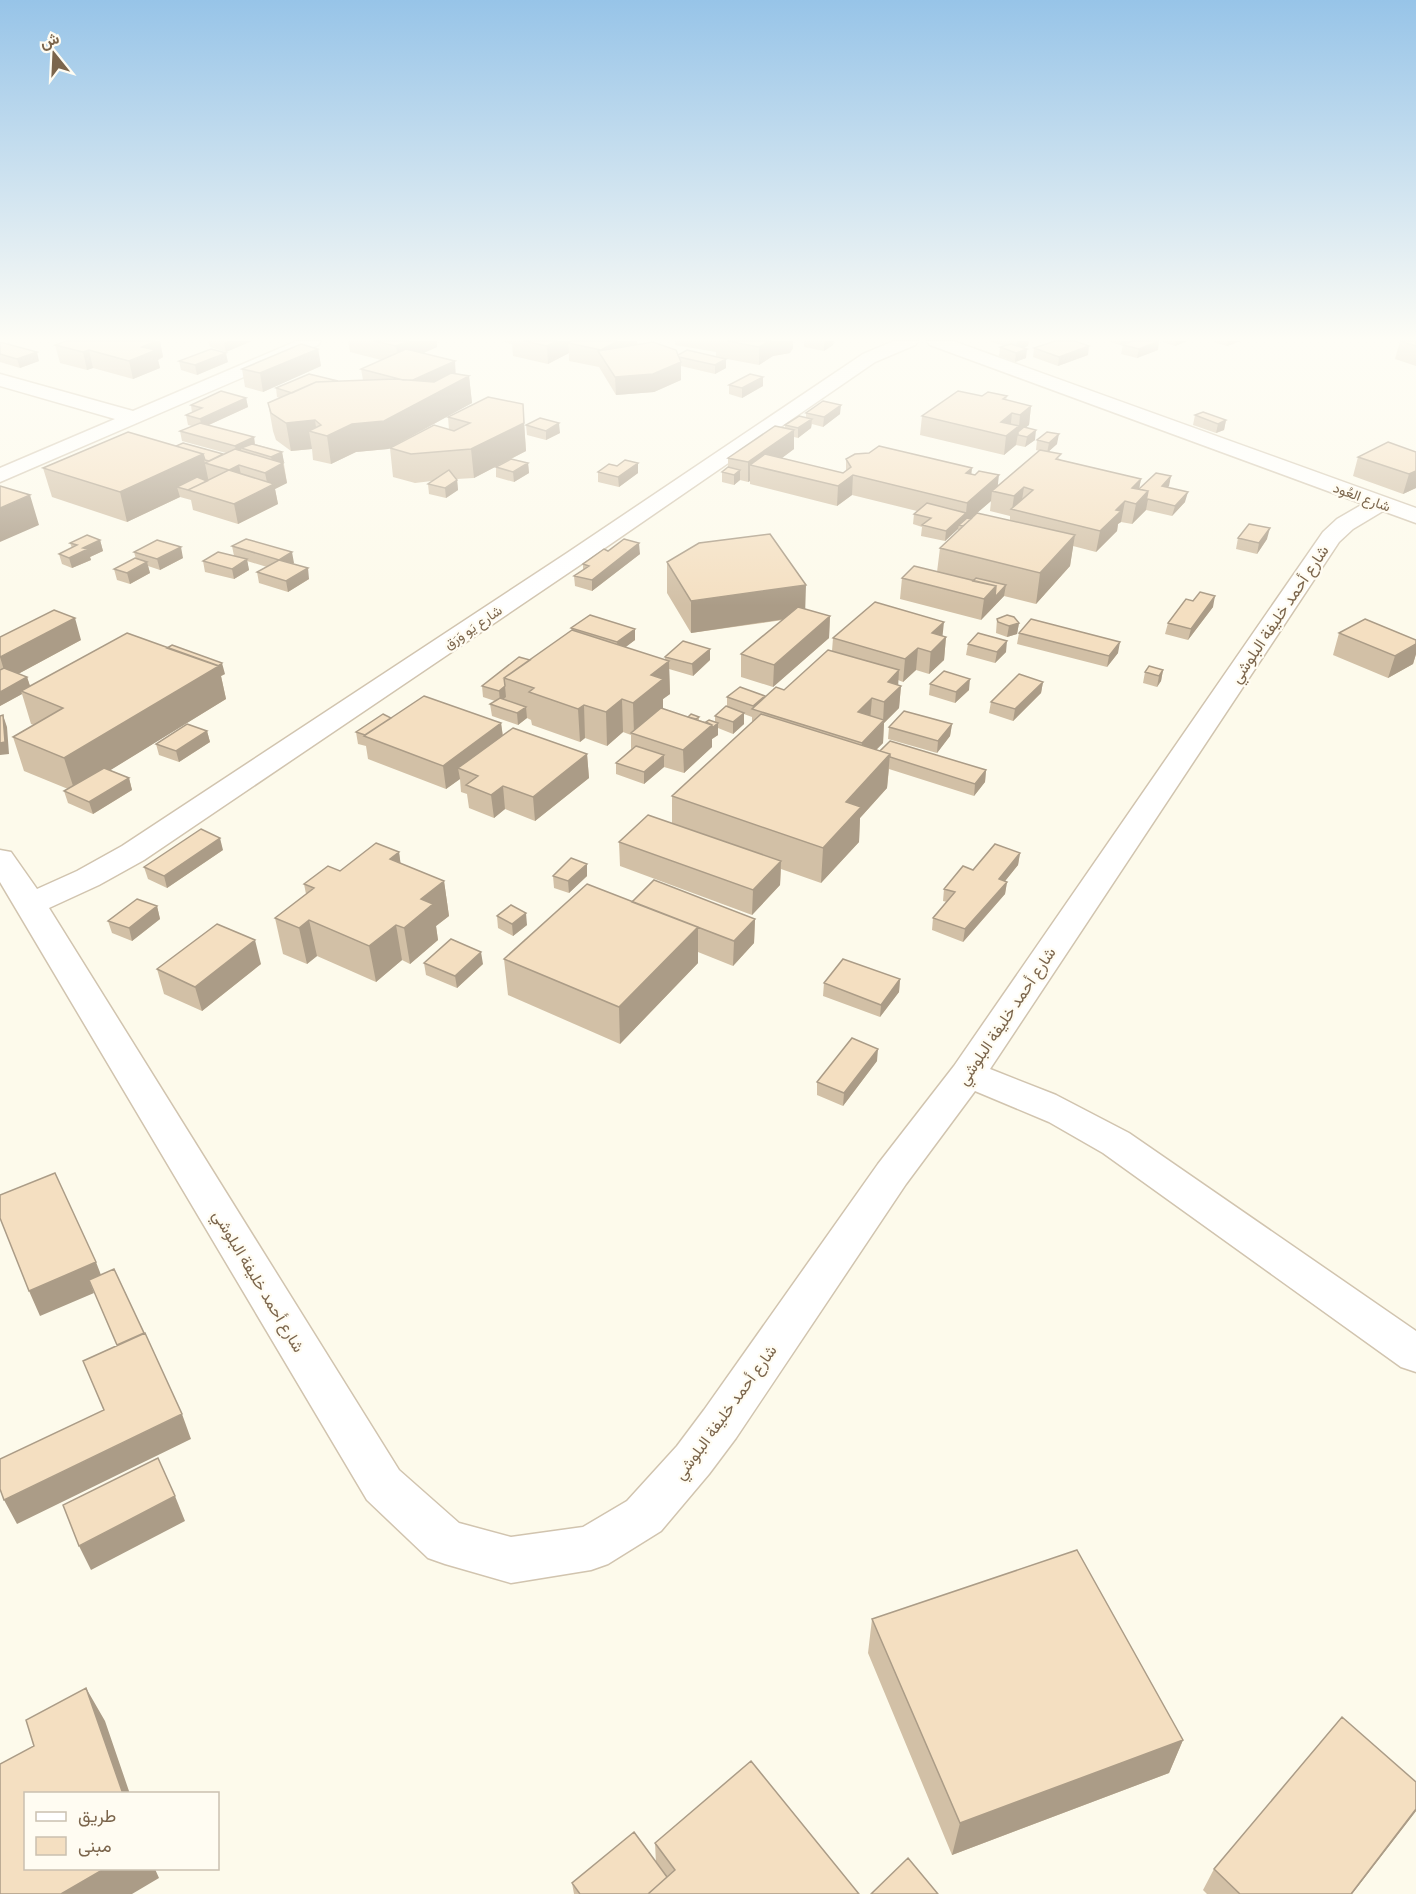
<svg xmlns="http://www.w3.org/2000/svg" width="1416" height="1894" viewBox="0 0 1416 1894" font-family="'Archivo Narrow',Vazirmatn,sans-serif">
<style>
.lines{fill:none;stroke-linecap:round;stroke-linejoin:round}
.minor-casing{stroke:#d1c4af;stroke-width:3}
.minor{fill:#fff;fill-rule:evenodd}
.wall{fill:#d2c0a6;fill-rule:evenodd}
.shaded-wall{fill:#ab9c87}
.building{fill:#f4dfc1;stroke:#ab9c87;stroke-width:1.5}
.labels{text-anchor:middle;stroke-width:4.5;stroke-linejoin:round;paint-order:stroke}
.far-street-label{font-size:14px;fill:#7b654c;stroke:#fffcf2}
.street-label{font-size:16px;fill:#7b654c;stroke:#fffcf2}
</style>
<rect width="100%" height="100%" fill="#fdfaeb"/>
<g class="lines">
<!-- minor casing -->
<g class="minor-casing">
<path id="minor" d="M297,341H321L318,345L0,482V468L115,419L0,386V374L133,411Z
M894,341H918L915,345L875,362L583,563L144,860L99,885L49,908L399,1470L459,1523L511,1537L583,1527L627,1501L677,1446L704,1410L878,1164L954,1066L1323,532L1337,519L1363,504L930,345L927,341H953L1416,508V523L1383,511L1353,529L1339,542L990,1069L1056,1095L1129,1133L1416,1331V1372L1401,1367L1103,1153L1049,1122L975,1091L906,1184L736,1438L709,1474L661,1531L608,1564L591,1570L511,1583L445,1564L428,1558L367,1500L0,882V850L11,852L37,889L77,871L122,846L567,553L863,354Z"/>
</g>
<!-- minor -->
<use href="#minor" class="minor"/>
</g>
<!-- wall -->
<path class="wall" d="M66,341H160L163,357L158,360L160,368L133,379L93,368L87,370L60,363L55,345Z
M208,341H252L226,352L210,347Z
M348,341H437V347L423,353L456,374L469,376L472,403L388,449L356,452L331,464L313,460L312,449L291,451L276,440L273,431L268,403L280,398L277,397L276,388L338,381L363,380L361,369L381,360L350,352Z
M501,341H637V344L678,355L716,356V352L675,345V341H793V348L790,353L773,356L759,365L722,358L726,368L715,374L681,366V380L654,392L616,395L599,367L569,361V353L548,364L513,356L512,344Z
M804,341H834L833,345L824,351L804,347Z
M989,341H1029L1028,346L1023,348L1026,358L1015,362L999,356L1000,347L1004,346Z
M1107,341H1131L1120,345Z
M1160,341H1188L1175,346Z
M1214,341H1241L1227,346L1213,342Z
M1400,341H1416V366L1395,359Z
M0,342L39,361L20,368L0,362Z
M1123,345L1158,350L1137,358L1121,354Z
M1034,348L1088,355L1058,366L1033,357Z
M318,349L321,366L263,392L245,387L242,369Z
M179,361L228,362L197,375L181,370Z
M763,377V386L742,398L729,394V385Z
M982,396H1007L1006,400L1031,406L1029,425L1025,427L1035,440L1025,447L1016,445L1004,455L920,435L922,416Z
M246,398L248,407L209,425L254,437L255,444L282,452L287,483L275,489L278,504L238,524L193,510L191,500L180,497L127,522L52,497L43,468L223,454L226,453L182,441L180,431L192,426L188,425L186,415L192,413L191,405Z
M523,404L526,451L511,459L528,463L529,473L514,482L496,477V467L506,461L474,478L457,479L458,490L446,498L429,494L428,484L432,481L415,483L393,477L390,448L449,430L448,417Z
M806,413L840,414L823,427L812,424L811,428L798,438L794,437V449L782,458L843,473L846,471V459L972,474L998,485L1039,451L1036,450L1037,440L1057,444L1049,451L1061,460L1141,479L1139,489L1171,476L1168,487L1185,502L1172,516L1146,510L1132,524L1121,522L1118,524L1117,531L1096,552L1073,546L1070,566L1036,604L1004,596L981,620L900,599L902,578L937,572L940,548L958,531V529L945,541L921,536L922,527L913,524L914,514L917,511L852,495L837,506L750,484V481L748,482L740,480L734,485L722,482V472L728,467V458L785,428V425L806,417ZM991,501L990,511L1010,516V520L971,518Z
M1195,415L1226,420L1224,430L1216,433L1193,425Z
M526,425L560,433L546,440L527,435Z
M1416,452V488L1403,494L1353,476L1358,457Z
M638,463V473L619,487L598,482V472L617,466Z
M1238,538L1267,539L1257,554L1236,549Z
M100,540L103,551L90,557L91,560L72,568L62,564L59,554L72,548L70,543Z
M232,546L294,563L292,564L309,579L288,592L259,583L257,572L267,567L247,561L249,570L234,579L205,572L203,561L234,556Z
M608,551L640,554L592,591L575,586L574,576L583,570V564Z
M134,552L183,558L160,570L148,566L150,573L130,584L117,580L114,569L136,559Z
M667,562L805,609L830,616L829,638L773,687L741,677V654L783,620L691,633L667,593Z
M1193,601L1213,607L1188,640L1165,634L1168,623Z
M997,619L1019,623L1017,634L1007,637L996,633Z
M571,628L635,640L625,647L665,660V657L710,649V660L693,676L669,669L670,694L663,699V709L688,717H699V720L706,722H715V716L727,707V697L765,696V697L784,690L832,651L833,638L943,636L946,637L944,660L929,674L916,670L903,682L898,680V685L901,686L899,708L884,723L883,743L876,750L986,770L985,782L974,796L889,769L887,788L860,818L859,842L821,883L781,869L780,885L752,915L620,866L619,842L672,823V796L752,722V717L744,714V724L733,734L718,728V735L712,739V747L684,773L664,767L644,784L616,774V763L631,749V735L623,732L607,746L585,738L580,742L532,725L531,720L527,718L518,725L492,716L490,704L495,701L483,697L482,686L530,660L572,631Z
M1019,633L1118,653L1107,667L1017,644Z
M1339,633L1416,640V654L1413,664L1388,678L1333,655Z
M0,637L81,640L18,674L27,677L30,686L225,674L221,676L226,699L110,770L129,778L132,790L93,814L68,803L64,791L68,789L24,771L13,737L34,725L31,724L22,694L0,706Z
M968,644L1006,652L995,663L966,655Z
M1163,670L1161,681L1157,687L1143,683L1145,672Z
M1043,682L1041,693L1013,721L989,713L991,702Z
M930,684L969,690L955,703L929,695Z
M391,718L501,723L503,736L587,754L589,778L535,821L505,809L494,818L469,808L467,794L461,792L460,779L446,789L368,759L366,746L358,744L356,732Z
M952,724L950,736L937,753L888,739L889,727Z
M207,731L210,742L179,762L159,755L156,744Z
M223,850L167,888L148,879L144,867Z
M399,852L400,863L444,881L449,916L436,926L438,940L410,964L402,960L376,982L317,956L307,964L283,954L275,918L306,894L304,884L340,871Z
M1020,853L1018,865L1005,881L1007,882L1005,894L963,942L932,930L933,918L947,902L943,901L944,889L973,870Z
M553,876H587L569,893L554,888Z
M632,902L755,919L754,943L733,966L698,952V963L620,1044L508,995L504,959Z
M157,906L160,919L132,941L112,933L108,921Z
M497,916L527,925L513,936L498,928Z
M424,963L483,964L457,988L426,975Z
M261,964L202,1011L164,994L157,969Z
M900,979L899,992L880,1017L823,996L824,983Z
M877,1061L843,1106L817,1095V1082Z
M872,1619L1183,1740L1169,1773L952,1855L868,1653Z
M1416,1782V1811L1352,1894H1207L1203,1890L1214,1869Z
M655,1843L859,1894H574L572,1883L656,1863Z"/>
<!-- shaded-wall -->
<path class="shaded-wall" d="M156,341H160L163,357L158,360L160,368L133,379L129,361L142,347Z
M228,341H252L226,352L224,343Z
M409,341H437V347L399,364L396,346Z
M551,341H590L568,343L569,353L548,364L547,346Z
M618,341H637V349L601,350Z
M769,341H793V348L790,353L773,356L759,365V347Z
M826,341H834L833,345L824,351V342Z
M1017,341H1029L1028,346L1016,350Z
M1121,341H1131L1120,345Z
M1159,341L1158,350L1137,358L1139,349Z
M1176,341H1188L1175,346Z
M1228,341H1241L1227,346Z
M1089,346L1088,355L1058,366L1059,357Z
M318,349L321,366L263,392L260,373Z
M1027,349L1026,358L1015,362L1016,353Z
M89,350L93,368L87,370L83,352Z
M37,352L39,361L20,368L17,359Z
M226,353L228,362L197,375L195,365Z
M726,359V368L715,374V365Z
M455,361L456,379L412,400L410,381Z
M681,362V380L654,392L616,395L615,377Z
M469,376L472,403L388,449L356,452L331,464L327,436L352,424Z
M763,377V386L742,398V388Z
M246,398L248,407L202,428L200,419Z
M841,405L840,414L823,427L824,417Z
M1031,406L1029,425L1018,434L1016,445L1004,455L1006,436L1019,426L1020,415Z
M1012,413L1010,432L1001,422Z
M812,419L811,428L798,438V428Z
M315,420L317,434L309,431L312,449L291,451L286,423Z
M1226,420L1224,430L1216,433L1218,424Z
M524,423L526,451L474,478L471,449Z
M559,423L560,433L546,440V431Z
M794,430V449L767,469L750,465V481L748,482V462Z
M1036,430L1035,440L1025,447L1027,437Z
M1059,434L1057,444L1047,453L1049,443Z
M254,437L255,447L241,448L242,454L237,456L235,446Z
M282,452L284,462L273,467L271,457Z
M203,454L209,483L177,487L180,497L127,522L120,492Z
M283,463L287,483L275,489L278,504L238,524L234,504L268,487L265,473Z
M528,463L529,473L514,482L513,472Z
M638,463V473L619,487L618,477Z
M239,465L243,485L229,470Z
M972,468L970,488L966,473Z
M740,470V480L734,485V475Z
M1416,471V488L1403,494L1409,474Z
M853,475L852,495L837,506L838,486Z
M999,475L997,492L992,491L991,501L962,526L959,525L958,529L945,541L946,531L966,513L967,503Z
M1171,476L1169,486L1160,496L1162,486Z
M1141,479L1137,499L1132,488Z
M457,480L458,490L446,498L445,488Z
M1024,487L1021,507L1012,510L1014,496Z
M1148,491V499L1146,510L1132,524L1136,504Z
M1188,492L1185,502L1172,516L1175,506Z
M30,495L39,525L0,542V508Z
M1125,501L1121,522L1118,524L1117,531L1096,552L1100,531L1116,510Z
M1270,528L1267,539L1257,554L1259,543Z
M1075,535L1070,566L1036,604L1040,573Z
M100,540L103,551L90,557L91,560L72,568L69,558L83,548Z
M639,543L640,554L592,591V580Z
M181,547L183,558L160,570L157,559Z
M292,552L294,563L281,571L279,560Z
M247,559L249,570L234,579L232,569Z
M147,562L150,573L130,584L127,573Z
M308,568L309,579L288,592L286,581Z
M806,585L805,616L691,633V601Z
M1006,585L1004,596L981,620L984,599L996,586Z
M1215,596L1213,607L1188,640L1191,629Z
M830,616L829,638L773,687L774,665Z
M75,618L81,640L7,680L0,657Z
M944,622L942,641L946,637L944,660L929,674L932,633Z
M1019,623L1017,634L1007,637L1009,626Z
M635,629V640L618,653L617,642Z
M1007,641L1006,652L995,663L997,652Z
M1120,642L1118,653L1107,667L1109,656Z
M1416,644V654L1413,664L1388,678L1395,656Z
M918,648L916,670L903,682L905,659Z
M710,649V660L693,676L692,664Z
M669,661L670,694L663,699V712L634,734L633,703L651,675Z
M222,663L225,674L221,676L226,699L75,792L64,758Z
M899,670L898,689L901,686L899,708L884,723L883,743L860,766L862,743L883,722L884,702L888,682Z
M1163,670L1161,681L1157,687L1159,676Z
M27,677L31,689L21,691L22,694L0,706V692Z
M970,679L969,690L955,703L956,692Z
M1043,682L1041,693L1013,721L1015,709Z
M505,686L506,697L500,702L499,691Z
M872,698L870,721L858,712Z
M622,699L623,732L607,746L606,712Z
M584,705L585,738L580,742L578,709Z
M526,707L527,718L518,725L517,713Z
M744,713V724L733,734V722Z
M3,715L7,727L9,754L0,755V743Z
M501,723L504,746L458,768L460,779L446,789L443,766Z
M718,723V735L712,739V747L684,773L683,750L712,725Z
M952,724L950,736L937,753L938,741Z
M207,731L210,742L179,762L176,751Z
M587,754L589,778L535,821L533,797Z
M890,754L887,788L860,818L859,842L821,883L823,848L846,802Z
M664,755V767L644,784V772Z
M986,770L985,782L974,796L975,784Z
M129,778L132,790L93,814L89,802Z
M503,786L505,809L494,818L491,795Z
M220,838L223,850L167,888L164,876Z
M399,852L404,887L390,859Z
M1020,853L1018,865L997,891L999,879Z
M781,861L780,885L752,915L753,890Z
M587,864V876L569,893L568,881Z
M444,881L449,916L436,926L438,940L410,964L404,928L421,899Z
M1007,882L1005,894L963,942L965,929Z
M157,906L160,919L132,941L129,928Z
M526,913L527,925L513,936L512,924Z
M755,919L754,943L733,966L734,941Z
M309,920L317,956L307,964L299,928Z
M396,925L402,960L376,982L369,946Z
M698,927V963L620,1044L619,1007Z
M255,940L261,964L202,1011L195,987Z
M481,952L483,964L457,988L455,976Z
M900,979L899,992L880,1017L881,1005Z
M878,1049L877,1061L843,1106L844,1093Z
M96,1262L106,1288L89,1280L94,1293L40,1316L29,1291Z
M182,1414L191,1439L17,1524L4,1500Z
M175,1496L185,1521L91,1570L79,1546Z
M86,1688L105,1721L130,1794H123Z
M1183,1740L1169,1773L952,1855L960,1823Z
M1416,1809V1811L1413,1815L1352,1894H1351Z
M104,1869H155L159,1878L132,1894H61Z"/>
<!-- building -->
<path class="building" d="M66,341H156L142,347L156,350L129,361L89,350L83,352L55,345Z
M374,341H409L396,346Z
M524,341H557L547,346Z
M572,341H618L601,350L568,343Z
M727,341H769L759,347Z
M1055,341H1075L1089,346L1059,357L1034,348Z
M1132,341H1159L1139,349L1123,345Z
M1400,341H1416V346Z
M0,342L37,352L17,359L0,354Z
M653,342L676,350L681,362L653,374L615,377L598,351Z
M301,344L318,349L260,373L242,369Z
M1011,344L1027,349L1016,353L1000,347Z
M211,349L226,353L195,365L179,361Z
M406,349L455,361L413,380H403L361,369Z
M687,350L726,359L715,365L679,357L678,355Z
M451,373L469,376L384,421L352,424L327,436L309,431L321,425L315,420L286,423L271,413L268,403L316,382L395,379L434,382Z
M309,374L338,381L316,382L292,393L276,388Z
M750,374L763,377L742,388L729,385Z
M221,391L246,398L200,419L186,415L202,408L191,405Z
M958,391L982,396L988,392L1007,396L1003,399L1031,406L1020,415L1012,413L1001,422L1019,426L1006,436L922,416Z
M488,397L523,404L524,423L471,449L411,454L390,448L434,425L454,431L470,423L448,417Z
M823,401L841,405L824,417L806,413Z
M1203,412L1226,420L1218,424L1195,415Z
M799,416L812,419L798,428L785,425Z
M540,418L559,423L546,431L526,425Z
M200,423L254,437L235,446L180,431Z
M775,426L794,430L748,462L728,458Z
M1024,427L1036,430L1027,437L1018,435V432Z
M128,432L203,454L120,492L43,468Z
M1047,432L1059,434L1049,443L1037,440Z
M1388,442L1416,452V471L1409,474L1358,457Z
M183,443L223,454L209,461L205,460L203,454L176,446Z
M252,444L282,452L271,457L241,448Z
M879,446L972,468L966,473L975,475L979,471L999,475L967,503L853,475L838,486L750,465L765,454L843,473L851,467L846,459L855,454L869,453Z
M235,449L283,463L265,473L239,465L229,470L274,484L234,504L188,490L229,470L205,463Z
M1040,450L1061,454L1056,459L1141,479L1132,488L1148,491L1136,504L1125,501L1116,510L1121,511L1100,531L1011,509L1033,490L1024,487L1014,496L992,491Z
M511,459L528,463L513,472L496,467Z
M625,460L638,463L618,477L598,472L609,464L617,466Z
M728,467L740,470L734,475L722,472Z
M449,470L457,480L445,488L428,484Z
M1156,473L1171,476L1162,486L1188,492L1175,506L1148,499L1146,501L1148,491L1139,489Z
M197,477L207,481L188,490L177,487Z
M0,486L30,495L0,508Z
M927,503L966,513L946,531L922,525L931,518L914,514Z
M977,513L1075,535L1040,573L940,548Z
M967,518L971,519L963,526L959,525Z
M1249,524L1270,528L1259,543L1238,538Z
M770,534L806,585L691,601L667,562L699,543Z
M87,535L100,540L83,548L88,549L69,558L59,554L77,545L70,543Z
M246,539L292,552L279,560L232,546Z
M624,539L639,543L592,580L574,576L589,566L583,564L604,549L608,551Z
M157,540L181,547L157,559L134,552Z
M218,552L247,559L232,569L203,561Z
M135,558L147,562L127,573L114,569Z
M279,560L308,568L286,581L257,572Z
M914,566L996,586L984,599L902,578Z
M976,578L1006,585L995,597L996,586L973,581Z
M1200,592L1215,596L1191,629L1168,623L1186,599L1193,601Z
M875,602L944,622L932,633L946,637L931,652L918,648L905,659L833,638Z
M798,607L830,616L774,665L741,654Z
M54,610L75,618L0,657V637Z
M590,615L635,629L617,642L571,628Z
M1007,615L1014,617L1019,623L1009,626L998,622L997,619Z
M1031,619L1120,642L1109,656L1019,633Z
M1365,619L1416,640V644L1395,656L1339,633Z
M572,630L669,661L651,675L663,679L633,703L622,699L606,712L584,705L578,709L529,692L534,688L504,678Z
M127,633L219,666L64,758L13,737L63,708L21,691Z
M978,633L1007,641L997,652L968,644Z
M683,641L710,649L692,664L665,657Z
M172,645L222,663L218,666L167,648Z
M828,650L899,670L888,682L901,686L884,702L872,698L858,712L884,720L862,743L752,709L776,687L784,690Z
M519,657L530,660L504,678L505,686L499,691L482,686Z
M1149,666L1163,670L1159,676L1145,672Z
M4,668L27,677L0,692V670Z
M944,671L970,679L956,692L930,684Z
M1019,674L1043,682L1015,709L991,702Z
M740,687L765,696L753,706L727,697Z
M424,696L501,723L443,766L364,736Z
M500,698L526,707L517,713L490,704Z
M726,706L744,713L733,722L715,716Z
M661,708L712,725L683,750L631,733Z
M904,711L952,724L938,741L889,727Z
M383,714L391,718L365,735L356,732Z
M691,714L699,717L696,719L688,717Z
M761,714L890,754L846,802L861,807L823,848L672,796Z
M3,715L5,742L0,743V716Z
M709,720L718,723L712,728V725L706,722Z
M187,724L207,731L176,751L156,744Z
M513,728L587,754L533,797L503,786L491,795L466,785L478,776L458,768Z
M890,741L986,770L975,784L890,757V754L880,751Z
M636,746L664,755L644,772L616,763Z
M104,768L129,778L89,802L64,791Z
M648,815L781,861L753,890L619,842Z
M201,829L220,838L164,876L144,867Z
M376,843L399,852L390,859L444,881L421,899L433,904L404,928L396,925L369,946L309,920L299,928L275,918L314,888L304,884L328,866L340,871Z
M995,844L1020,853L999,879L1007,882L965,929L933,918L955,892L944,889L963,866L973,870Z
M571,858L587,864L568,881L553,876Z
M654,880L755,919L734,941L632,902Z
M587,884L698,927L619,1007L504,959Z
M137,899L157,906L129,928L108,921Z
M511,905L526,913L512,924L497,916Z
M217,924L255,940L195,987L157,969Z
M451,939L481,952L455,976L424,963Z
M843,959L900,979L881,1005L824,983Z
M852,1038L878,1049L844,1093L817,1082Z
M55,1173L96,1262L29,1291L0,1218V1195Z
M114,1269L144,1333L117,1345L89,1280Z
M145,1333L182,1414L4,1500L0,1489V1459L104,1410L83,1361Z
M158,1458L175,1496L79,1546L63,1505Z
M1077,1550L1183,1740L960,1823L872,1619Z
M86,1688L123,1794H26V1869H104L61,1894H0V1764L34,1746L26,1720Z
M1342,1717L1416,1782V1809L1351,1894H1240L1214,1869Z
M751,1761L859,1894H648L675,1870L655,1843Z
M634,1832L667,1877L648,1894H580L572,1883Z
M908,1858L938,1894H871Z"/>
<!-- sky -->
<linearGradient id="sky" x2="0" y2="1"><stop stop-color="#97c4e8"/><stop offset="0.56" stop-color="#fefdf6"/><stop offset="1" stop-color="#fefdf6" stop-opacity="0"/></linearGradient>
<rect width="1416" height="606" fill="url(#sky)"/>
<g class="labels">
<!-- far-street labels -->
<g class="far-street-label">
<text transform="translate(1362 497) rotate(20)" y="5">شارع العُود</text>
<text transform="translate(473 627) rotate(-34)" y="5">شارع يَو وَرَق</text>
</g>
<!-- street labels -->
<g class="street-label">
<text transform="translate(1279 614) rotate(-56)" y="6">شارع أحمد خليفة البلوشي</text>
<text transform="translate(1006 1016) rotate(-56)" y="6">شارع أحمد خليفة البلوشي</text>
<text transform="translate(259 1281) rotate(59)" y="6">شارع أحمد خليفة البلوشي</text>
<text transform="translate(725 1412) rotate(-54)" y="6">شارع أحمد خليفة البلوشي</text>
</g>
</g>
<!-- legend -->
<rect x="24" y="1792" width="195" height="78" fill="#fffcf2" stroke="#cac0b0" stroke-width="1.5"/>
<rect x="36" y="1812" width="30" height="9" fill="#ffffff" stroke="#cac0b0" stroke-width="1.5"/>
<text x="78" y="1822" font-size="18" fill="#7b654c">طريق</text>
<rect x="36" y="1837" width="30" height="18" fill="#f4dfc1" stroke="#cac0b0" stroke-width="1.5"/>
<text x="78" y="1852" font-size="18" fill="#7b654c">مبنى</text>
<!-- north arrow -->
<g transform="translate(54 54) rotate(342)" stroke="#fffcf2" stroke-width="4.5" paint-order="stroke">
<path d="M0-4.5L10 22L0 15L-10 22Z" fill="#7b654c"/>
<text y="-9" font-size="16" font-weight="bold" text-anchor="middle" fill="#7b654c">ش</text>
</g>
</svg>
